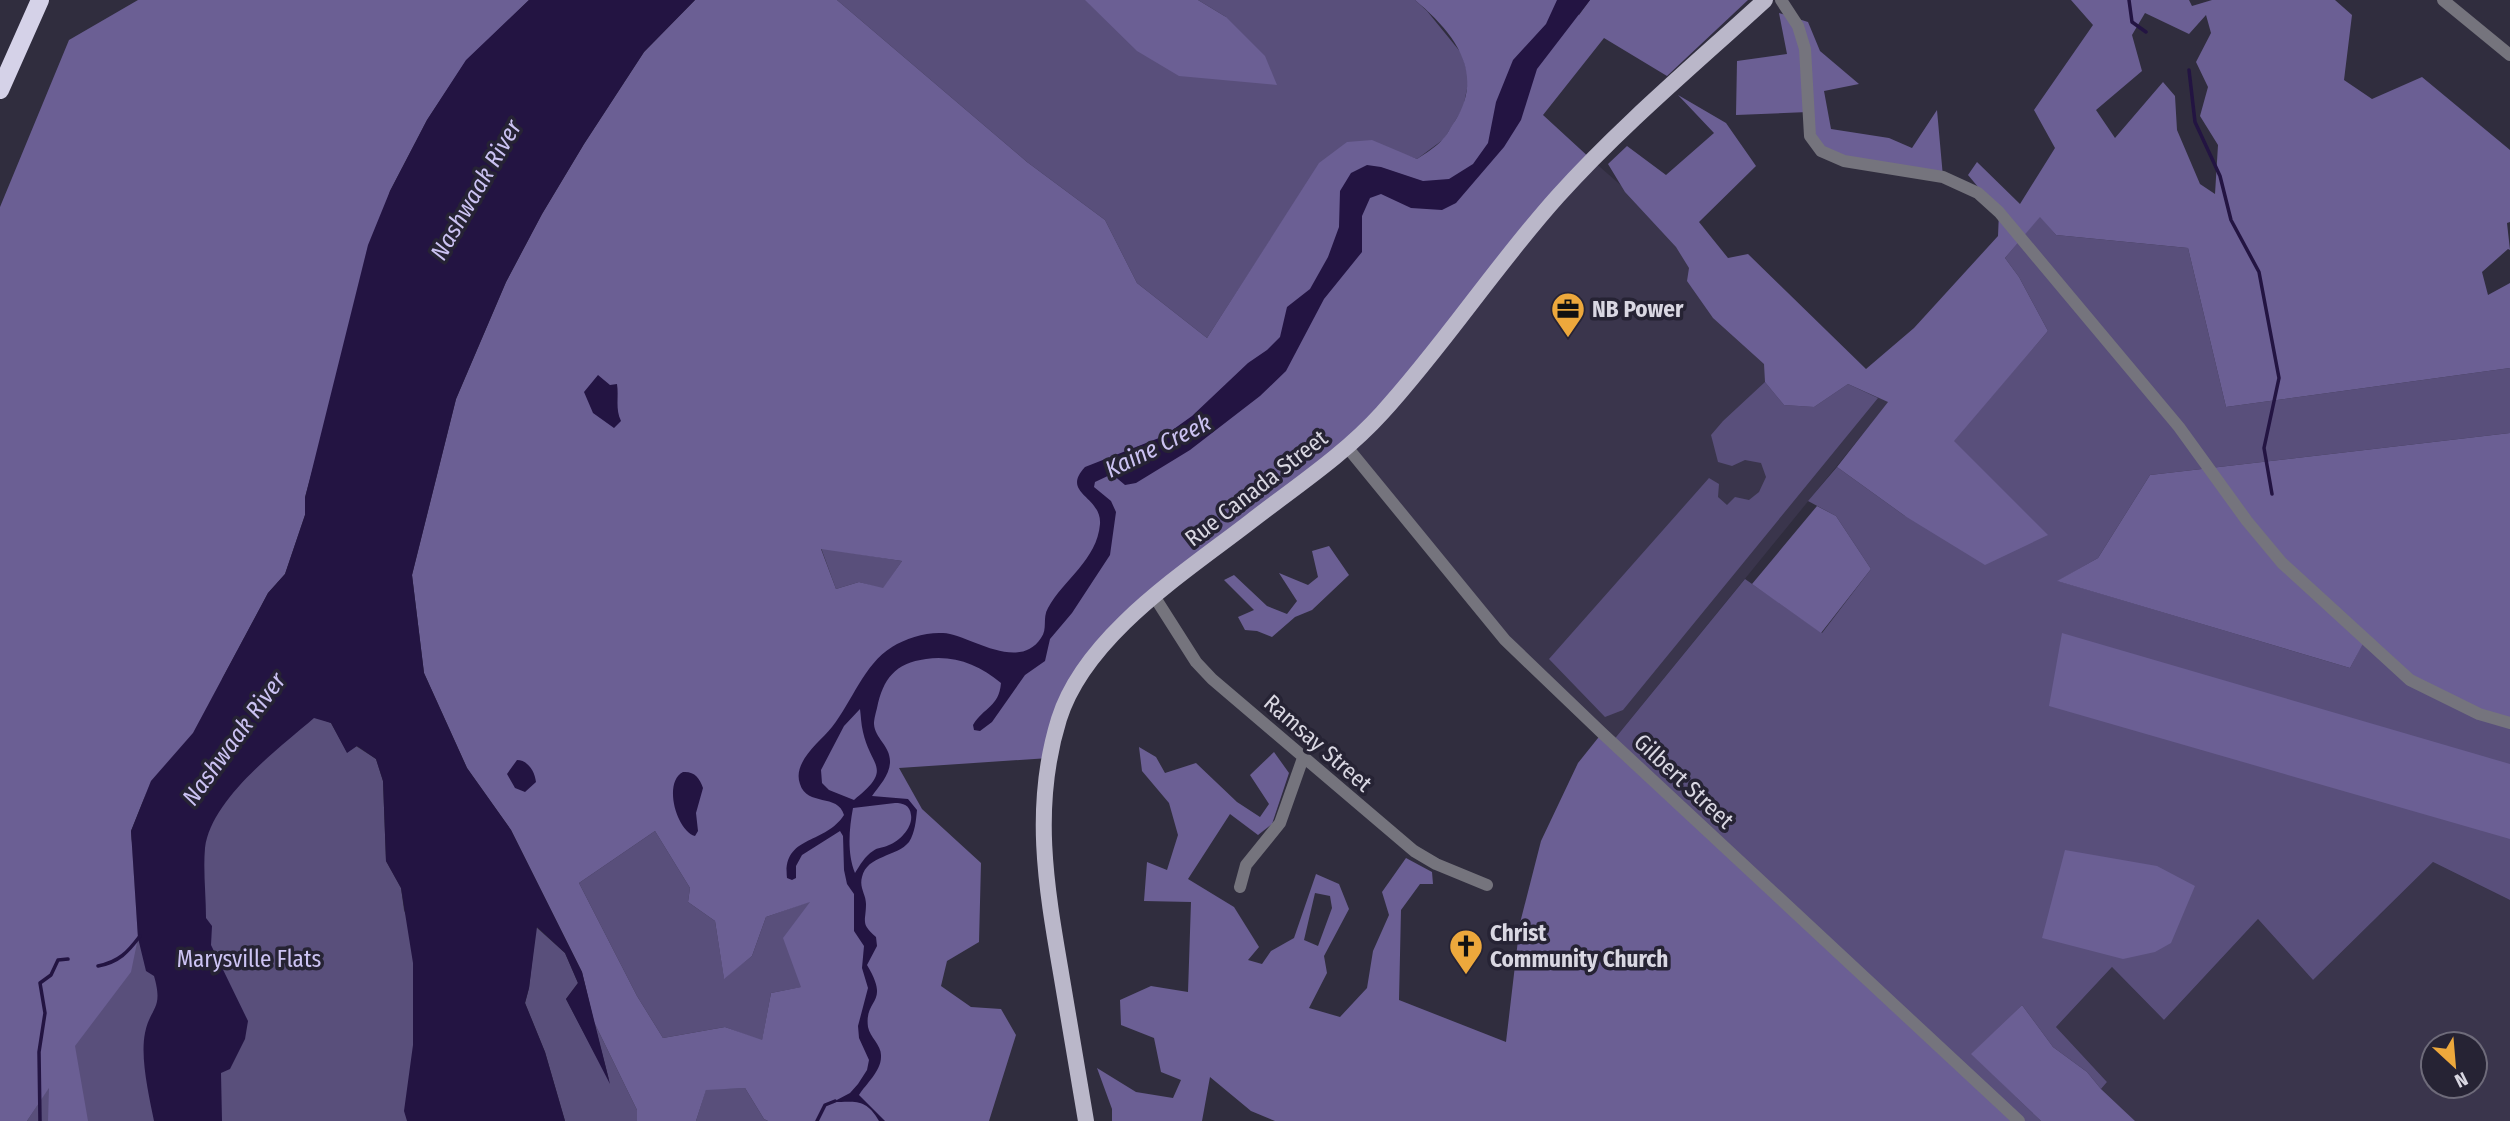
<svg xmlns="http://www.w3.org/2000/svg" width="2510" height="1121" viewBox="0 0 2510 1121" font-family="'Fira Sans Condensed',sans-serif">
<style>
.built{fill:#3a354c;fill-rule:evenodd}
.green{fill:#594f7b}
.forest{fill:#6b5f94;fill-rule:evenodd}
.water{fill:#231442;fill-rule:evenodd}
.lines{fill:none;stroke-linecap:round;stroke-linejoin:round}
.stream{stroke:#231442;stroke-width:3.5}
.minor{stroke:#75747d;stroke-width:12}
.major{stroke:#bab7c9;stroke-width:16}
.highway{stroke:#d5d2e8;stroke-width:18}
.labels{text-anchor:middle;stroke-width:7;stroke-linejoin:round;paint-order:stroke}
.poi-label{font-size:23px;font-weight:bold;fill:#d9d7e2;stroke:#262334;text-anchor:start}
.street-label{font-size:23px;fill:#d9d7e2;stroke:#262334}
.park-label{font-size:23px;fill:#cdc4f4;stroke:#262334}
.water-label{font-size:24px;font-style:italic;fill:#cbc2f2;stroke:#262334}
</style>
<rect width="100%" height="100%" fill="#302d3e"/>
<!-- built -->
<path class="built" d="M1592,160L1848,384L1889,402L1612,742L1505,640L1347,447Z
M2433,862L2510,900V1121H2135L2101,1089L2107,1082L2056,1027L2112,967L2164,1020L2258,919L2313,980ZM2433,1044H2475V1086H2433Z"/>
<!-- green -->
<path class="green" d="M837,0H1133L1226,17L1198,0H1415L1427,11L1462,54L1469,79L1463,108L1444,139L1417,159L1400,153L1320,163L1207,338L1137,283L1105,220L1027,162Z
M2040,216L2056,235L2188,248L2226,407L2510,368V433L2150,475L2098,558L2058,581L2350,668L2365,639L2510,723V900L2433,862L2313,980L2258,919L2164,1020L2112,967L2056,1027L2107,1082L2101,1089L2087,1072L2053,1047L2022,1005L1972,1054L2041,1121H2019L1612,742L1745,579L1822,633L1871,569L1836,516L1808,501L1837,467L1905,516L2047,535L1953,441L2048,331L2019,277L2005,258Z
M1765,382L1784,405L1814,407L1848,384L1878,398L1623,710L1605,717L1549,659L1709,478L1719,484L1718,497L1727,505L1735,497L1749,500L1759,492L1766,477L1761,463L1745,460L1732,466L1718,462L1711,435L1723,421Z
M821,548L902,561L883,589L859,582L836,589Z
M184,664L331,723L347,752L356,746L376,759L383,781L386,861L401,888L404,910L488,1121H27L67,1059Z
M655,831L690,888L688,902L715,921L724,978L752,956L766,917L811,901L802,987L771,993L762,1041L725,1027L663,1038L637,996L579,883Z
M536,927L565,953L578,983L566,999L609,1080L594,1022L637,1110V1121H565L545,1052L525,1003L529,988Z
M745,1088L764,1119L768,1121H696L706,1089Z"/>
<!-- forest -->
<path class="forest" d="M138,0H529L466,61L427,120L390,191L305,497V515L285,574L268,593L193,733L151,781L131,831L138,938L131,972L75,1046L88,1121H48L49,1088L27,1121H0V207L69,40Z
M695,0H837L1027,162L1105,220L1137,283L1207,338L1319,163L1347,142L1372,140L1417,159C1426,153 1436,147 1443,139C1448,134 1451,126 1455,121C1486,72 1453,32 1415,0H1568L1579,15L1590,0H1748L1667,76L1604,38L1543,115L1592,160L1380,416L1154,596L1081,674L1049,758L899,768L922,809L981,863L979,942L947,961L941,986L971,1007L1001,1009L1016,1035L989,1121H768L764,1119L745,1088L706,1090L696,1121H637V1110L594,1022L582,972L511,830L467,768L424,673L412,575L456,399L506,282L542,214L584,144L644,52ZM821,549L902,561L883,588L859,582L836,589ZM655,831L690,888L688,902L715,921L724,979L752,956L766,917L810,902L783,938L801,987L771,993L762,1040L725,1027L663,1038L637,996L579,883Z
M1085,0H1198L1226,17L1265,56L1277,85L1179,76L1137,51Z
M2071,0H2189L2192,6L2212,0H2335L2352,15L2344,80L2372,99L2422,77L2510,150V222L2507,223L2510,250L2508,249L2482,272L2488,295L2510,283V368L2226,407L2188,248L2056,235L2040,217L2005,258L2019,277L2048,331L1954,441L2048,535L1985,565L1905,516L1837,467L1888,402L1848,384L1814,407L1784,405L1765,382L1764,364L1713,318L1687,281L1689,268L1676,247L1625,192L1608,164L1627,146L1666,175L1714,133L1678,95L1726,123L1756,166L1699,222L1728,258L1748,254L1866,369L1914,328L1998,236L1999,212L1968,175L1977,162L2020,204L2055,148L2034,110L2093,25ZM2145,13L2189,34L2206,15L2211,33L2196,62L2208,87L2200,116L2218,145L2215,194L2200,184L2177,130L2175,96L2163,82L2115,138L2096,110L2142,71L2132,35Z
M1779,13L1808,22L1820,51L1859,84L1824,91L1831,129L1889,138L1912,148L1937,110L1943,177L1821,151L1808,112L1736,115L1737,61L1787,54Z
M2510,433V723L2410,680L2365,640L2350,668L2057,581L2098,558L2150,475Z
M1817,506L1836,516L1871,569L1821,633L1752,584Z
M1329,546L1349,575L1312,610L1295,617L1272,637L1257,631L1245,630L1238,617L1254,610L1224,580L1234,575L1267,606L1287,614L1297,601L1279,573L1308,585L1318,577L1312,551Z
M2062,633L2510,764V839L2049,706Z
M1602,733L2019,1121H1275L1251,1111L1210,1077L1202,1121H1112V1109L1097,1068L1136,1092L1173,1098L1181,1080L1161,1072L1154,1038L1121,1025L1120,1000L1151,986L1188,992L1191,902L1144,901L1147,862L1167,870L1178,835L1169,803L1142,771L1139,747L1156,757L1165,773L1196,763L1237,802L1260,817L1269,804L1250,775L1274,752L1289,773L1272,824L1258,835L1230,814L1188,879L1234,907L1259,947L1248,960L1262,964L1271,951L1294,938L1316,874L1339,884L1349,909L1324,956L1327,973L1309,1008L1340,1017L1367,988L1373,951L1389,915L1382,892L1406,858L1432,872L1433,884H1420L1401,910L1399,1000L1506,1042L1520,923L1541,841L1578,763ZM1315,893L1330,896L1332,908L1318,946L1304,940Z
M2065,850L2157,866L2195,886L2171,943L2155,952L2123,959L2042,938Z
M2022,1005L2053,1047L2087,1072L2101,1089L2135,1121H2041L1971,1054Z"/>
<!-- water -->
<path class="water" d="M529,0H695L644,52L584,144L542,214L506,282L456,399L412,575L424,673L467,768L511,830L582,972L610,1084L566,999L578,983L565,953L537,927L529,988L525,1003L545,1052L565,1121H407L404,1111L413,1045V963L401,888L386,861L383,781L376,759L357,746L347,753L331,723L314,718C278,749 211,799 205,848C203,870 206,895 206,918L212,926L211,945L248,1021L245,1039L230,1069L221,1073L222,1121H154C149,1096 140,1058 145,1033C150,1007 164,1010 154,976L146,971L138,938L131,831L151,781L193,733L268,593L285,574L305,515V498L368,245L390,191L427,120L466,60Z
M1557,0H1590L1537,69L1521,120L1504,147L1456,203L1442,210L1411,208L1381,194L1370,198L1362,216V252L1324,299L1286,371L1260,396L1190,450L1136,483L1125,485L1112,474L1095,482L1094,487L1111,501L1116,512L1110,555L1072,613L1050,639L1045,661L1025,675L992,722L980,731L974,730L973,725C984,707 999,707 1001,683C979,665 955,655 926,659C895,663 883,679 877,708C876,712 874,719 874,724C875,739 891,746 890,763C889,776 879,786 872,796L908,799L917,810C916,820 915,833 909,842C897,857 867,855 862,877C859,888 866,894 866,904C866,922 860,923 876,937L877,946L867,965C891,1005 864,997 868,1027C870,1038 882,1045 881,1057C881,1071 866,1084 859,1095L885,1121H879C866,1098 855,1102 833,1102L850,1093L858,1084L867,1070L869,1060L859,1038L858,1026L868,988L862,968L864,946L854,931V894L847,884L844,870L843,836L840,831L802,855L796,866V878L792,880L787,878C782,835 825,845 844,815C838,793 807,807 800,784C792,762 820,742 832,727C852,702 864,664 892,647C906,638 926,632 943,633C968,634 1018,673 1041,638C1048,629 1042,618 1048,608C1064,579 1097,560 1100,524C1102,496 1060,494 1085,467L1164,436L1192,416L1248,363L1267,350L1280,337L1287,307L1310,289L1328,257L1339,227L1340,191L1351,173L1367,165L1381,167L1423,181L1449,179L1473,164L1488,143L1496,102L1513,60L1546,24ZM860,709C861,716 861,724 863,732C871,768 894,768 854,800L829,790L822,783L821,770L844,726ZM895,803C903,803 910,805 911,815C913,827 900,841 889,845C883,848 878,847 873,851C865,856 860,865 855,873C847,853 849,829 853,808Z
M598,375L610,385L617,384C619,397 615,409 621,421L614,428L593,413L584,392Z
M517,760C528,760 535,772 536,782L525,792L515,788L507,774Z
M683,772C694,771 700,778 703,788L696,813L698,831L695,836C676,830 663,782 683,772Z"/>
<g class="lines">
<!-- stream -->
<path class="stream" d="M2129,0L2132,22L2146,32
M2189,70L2195,122L2220,176L2231,220L2259,272L2279,378L2264,448L2272,494
M98,966C119,962 128,952 140,936
M40,1121L39,1052L45,1013L40,983L51,975L58,960L68,959
M817,1121L825,1105L835,1101"/>
<!-- minor -->
<path class="minor" d="M1781,0L1798,26L1805,49L1810,136L1821,151L1844,161L1943,177L1978,193L1999,212L2179,427L2247,521L2282,563L2410,680L2479,714L2510,723
M2443,0L2510,55
M1347,447L1505,640L1602,733L2019,1121
M1154,596L1196,662L1212,679L1414,851L1436,864L1487,885
M1240,887L1246,865L1280,823L1303,758"/>
<!-- major -->
<path class="major" d="M1086,1121C1078,1072 1069,1022 1061,973C1046,886 1032,806 1059,719C1085,636 1184,573 1250,522C1295,487 1344,455 1382,413C1445,344 1495,266 1558,196C1621,126 1695,64 1765,0"/>
<!-- highway -->
<path class="highway" d="M0,90L40,0"/>
</g>
<!-- icons -->
<defs>
<g id="office-pin" transform="scale(1.75)"><path d="M0 17L-7.5 6A9.5 9.5 0 1 1 7.5 6Z" fill="#eda83c" stroke="#262334"/><path d="M-6-3h4V-5.5h4V-3h4V5H-6ZM-1-4.5V-3h2v-1.5ZM-6 0V1H6V0Z" fill="#111"/></g>
<g id="church-pin" transform="scale(1.75)"><path d="M0 17L-7.5 6A9.5 9.5 0 1 1 7.5 6Z" fill="#eda83c" stroke="#262334"/><path d="M-1.2-6h2.4v3.5h3.3v2.4h-3.3V6h-2.4V-.1h-3.3v-2.4h3.3Z" fill="#111"/></g>
</defs>
<g fill-rule="evenodd">
<use href="#office-pin" x="1568" y="309"/>
<use href="#church-pin" x="1466" y="946"/>
</g>
<g class="labels">
<!-- poi labels -->
<g class="poi-label">
<text x="1592" y="317">NB Power</text>
<text x="1490" y="941">Christ<tspan x="1490" dy="26">Community Church</tspan></text>
</g>
<!-- street labels -->
<g class="street-label">
<text transform="translate(1256 488) rotate(-38)" y="8">Rue Canada Street</text>
<text transform="translate(1318 743) rotate(41)" y="8">Ramsay Street</text>
<text transform="translate(1684 781) rotate(43)" y="8">Gilbert Street</text>
</g>
<!-- park labels -->
<g class="park-label">
<text x="249" y="967">Marysville Flats</text>
</g>
<!-- water labels -->
<g class="water-label">
<text transform="translate(476 190) rotate(-60)" y="8">Nashwaak River</text>
<text transform="translate(1158 446) rotate(-26)" y="8">Kaine Creek</text>
<text transform="translate(234 739) rotate(-54)" y="8">Nashwaak River</text>
</g>
</g>
<!-- north arrow -->
<g transform="translate(2454 1065) rotate(154)"><circle r="33" fill="#262334" stroke="#6e6b7a" stroke-width="2"/>
<path d="M0-5L12 26L0 18L-12 26Z" fill="#eda83c"/>
<text y="-10" font-size="19" font-weight="bold" text-anchor="middle" fill="#d9d7e2">N</text>
</g>
</svg>
